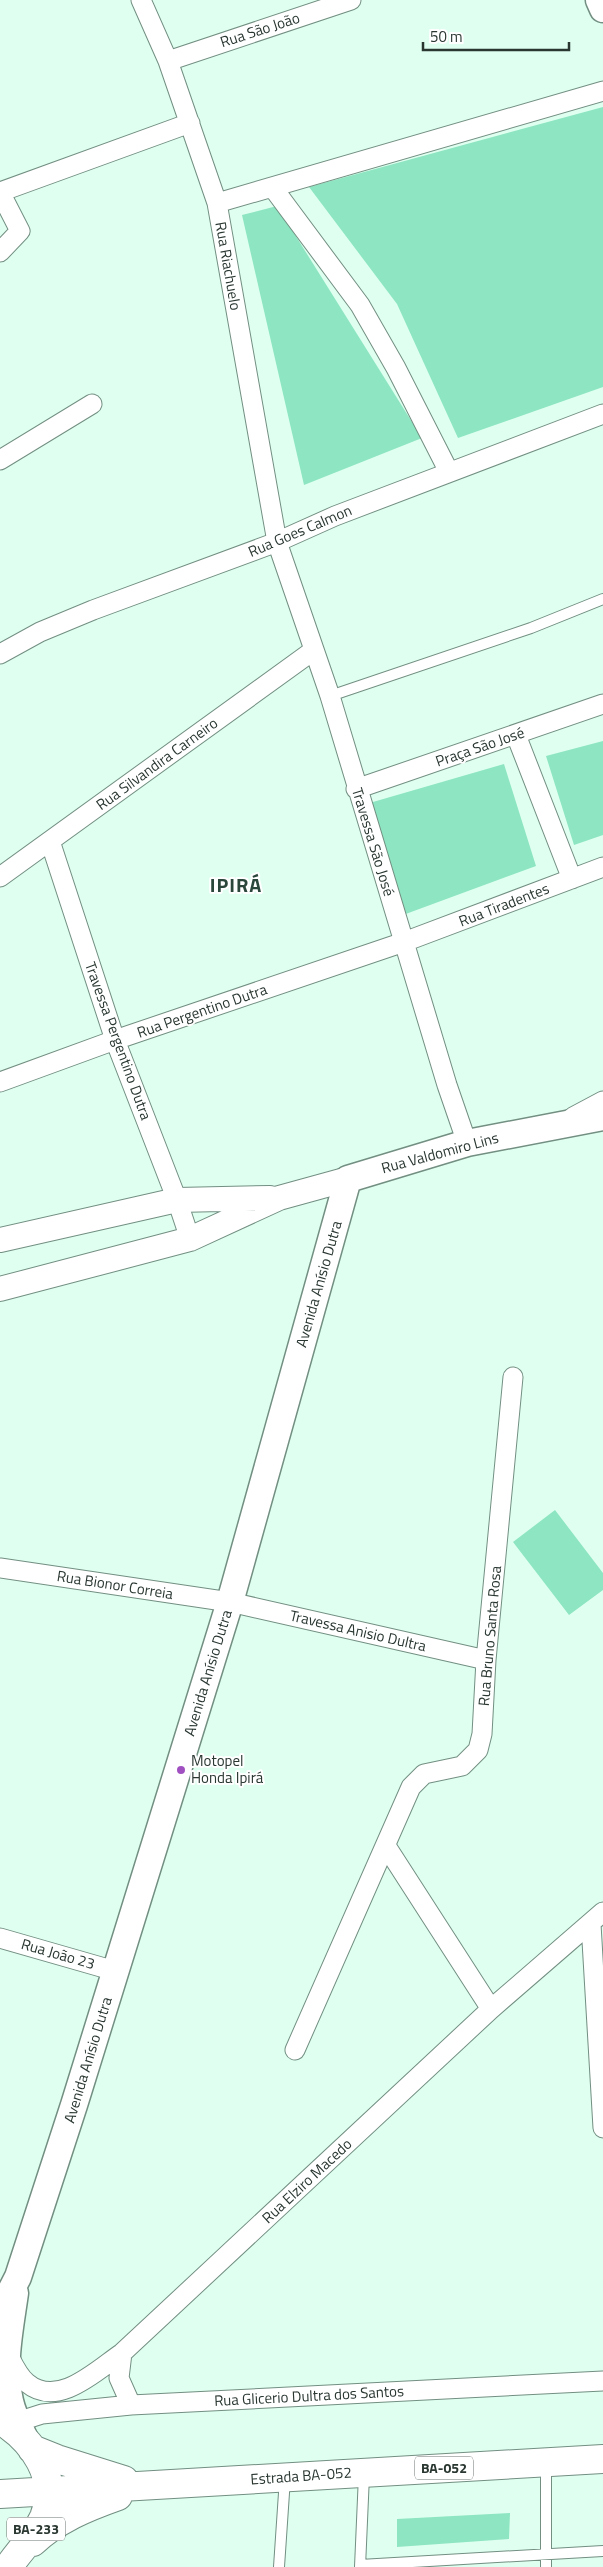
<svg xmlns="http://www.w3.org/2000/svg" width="603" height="2567" viewBox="0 0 603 2567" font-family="'Titillium Web',sans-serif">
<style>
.green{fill:#8de6c1}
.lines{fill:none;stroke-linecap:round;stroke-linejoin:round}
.service-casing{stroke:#728f82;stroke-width:12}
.minor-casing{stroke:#728f82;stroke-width:21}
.tertiary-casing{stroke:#728f82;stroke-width:26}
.secondary-casing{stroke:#728f82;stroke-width:29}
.primary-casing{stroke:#728f82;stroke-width:30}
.service{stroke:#fff;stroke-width:10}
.minor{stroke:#fff;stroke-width:19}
.tertiary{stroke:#fff;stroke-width:24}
.secondary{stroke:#fff;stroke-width:26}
.primary{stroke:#fff;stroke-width:28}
.poi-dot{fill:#a050c0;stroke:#fff;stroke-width:2}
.labels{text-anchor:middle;stroke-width:4;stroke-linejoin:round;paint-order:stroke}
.shield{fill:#fff;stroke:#6a736f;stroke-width:1}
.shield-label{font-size:14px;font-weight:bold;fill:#2a3731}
.street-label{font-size:15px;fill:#2a3731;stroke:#fff}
.poi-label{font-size:15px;fill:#2a3731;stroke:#fff;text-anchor:start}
.district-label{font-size:20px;font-weight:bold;letter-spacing:1px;fill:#2b463a;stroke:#fff}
</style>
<rect width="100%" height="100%" fill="#dffff0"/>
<!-- green -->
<path class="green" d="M603,107V387L458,438L397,304L309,187Z
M277,206L422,438L304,485L242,215Z
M603,741V835L574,845L546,756Z
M504,764L536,866L403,915L366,804Z
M555,1510L603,1573V1590L569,1615L513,1542Z
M510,2513L509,2539L397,2547V2519Z"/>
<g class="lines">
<!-- service casing -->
<g class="service-casing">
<path id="service" d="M330,696L531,628L603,599
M360,2565L603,2551
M279,2567L285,2478
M360,2567L364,2475
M546,2567V2463"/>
</g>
<!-- minor casing -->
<g class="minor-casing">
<path id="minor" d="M141,0L168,61L217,203L277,542L330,696L447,1085L467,1143
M168,61L351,0
M273,188L360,305L396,368L449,472
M0,192L190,123
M0,192L20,231L0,252
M217,203L603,91
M0,460L92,404
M0,654L40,632L93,610L277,542L335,516L603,414
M516,735L572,879
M356,789L603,704
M50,841L115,1040L177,1200L190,1239
M0,877L314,650
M0,1082L115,1040L404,942L603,867
M573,1117L603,1101
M0,1568L230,1602L486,1660
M386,1846L491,2009
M591,1924L603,2128
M0,1938L115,1971
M295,2050L411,1787L424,1774L462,1766L478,1750L482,1734L486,1660L513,1377
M122,2353L119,2378L131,2405
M8,2354C13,2364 18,2376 27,2383C58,2409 97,2370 122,2353L491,2009L603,1912
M17,2422L42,2414L131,2405L603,2381"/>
</g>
<!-- tertiary casing -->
<g class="tertiary-casing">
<path id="tertiary" d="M0,1240L177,1200L270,1198
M0,1289L190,1239L279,1198L348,1179"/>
</g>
<!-- secondary casing -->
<g class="secondary-casing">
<path id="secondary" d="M599,0L603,9
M15,2293C10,2329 2,2365 10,2401C13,2415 20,2428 26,2441
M0,2312L18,2277L74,2105L230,1602L348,1179L467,1143L603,1117"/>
</g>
<!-- primary casing -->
<g class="primary-casing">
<path id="primary" d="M0,2420C33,2440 60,2478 44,2517C37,2533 22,2548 12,2562
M32,2449L57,2459L124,2480
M0,2494L603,2459
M33,2542C57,2519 87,2507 118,2496"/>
</g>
<!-- service -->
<use href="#service" class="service"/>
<!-- minor -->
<use href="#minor" class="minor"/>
<!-- tertiary -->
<use href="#tertiary" class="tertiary"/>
<!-- secondary -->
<use href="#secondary" class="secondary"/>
<!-- primary -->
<use href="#primary" class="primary"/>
</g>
<!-- markers -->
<circle class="poi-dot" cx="181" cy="1770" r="5"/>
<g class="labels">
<!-- shield labels -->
<g class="shield">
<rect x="415" y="2456.5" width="58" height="23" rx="4"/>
<rect x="7" y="2517.5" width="58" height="23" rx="4"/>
</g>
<g class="shield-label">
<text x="444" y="2473">BA-052</text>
<text x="36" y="2534">BA-233</text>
</g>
<!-- street labels -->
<g class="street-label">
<text transform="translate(260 30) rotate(-18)" y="5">Rua São João</text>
<text transform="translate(228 266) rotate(80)" y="5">Rua Riachuelo</text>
<text transform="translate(300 531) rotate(-23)" y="5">Rua Goes Calmon</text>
<text transform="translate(480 747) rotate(-19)" y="5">Praça São José</text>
<text transform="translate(157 764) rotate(-36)" y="5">Rua Silvandira Carneiro</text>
<text transform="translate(373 842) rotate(73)" y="5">Travessa São José</text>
<text transform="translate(504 905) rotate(-21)" y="5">Rua Tiradentes</text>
<text transform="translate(202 1011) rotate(-19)" y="5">Rua Pergentino Dutra</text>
<text transform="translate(118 1041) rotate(70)" y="5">Travessa Pergentino Dutra</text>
<text transform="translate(440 1153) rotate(-15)" y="5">Rua Valdomiro Lins</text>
<text transform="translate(319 1284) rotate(-74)" y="5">Avenida Anísio Dutra</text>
<text transform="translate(115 1585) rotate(9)" y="5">Rua Bionor Correia</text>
<text transform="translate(358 1631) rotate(13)" y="5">Travessa Anisio Dultra</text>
<text transform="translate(490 1636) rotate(-85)" y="5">Rua Bruno Santa Rosa</text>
<text transform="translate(208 1673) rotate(-73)" y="5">Avenida Anísio Dutra</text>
<text transform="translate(58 1954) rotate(16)" y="5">Rua João 23</text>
<text transform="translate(88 2060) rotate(-73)" y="5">Avenida Anísio Dutra</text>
<text transform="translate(307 2181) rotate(-43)" y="5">Rua Elziro Macedo</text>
<text transform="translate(309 2396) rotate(-3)" y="5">Rua Glicerio Dultra dos Santos</text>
<text transform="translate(301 2476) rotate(-4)" y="5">Estrada BA-052</text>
</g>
<!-- poi labels -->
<g class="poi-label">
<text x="191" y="1766">Motopel<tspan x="191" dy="17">Honda Ipirá</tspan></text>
</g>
<!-- district labels -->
<g class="district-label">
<text x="236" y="892">IPIRÁ</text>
</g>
</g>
<!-- scale -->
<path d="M423 42v8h146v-8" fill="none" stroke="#2a3731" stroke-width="2.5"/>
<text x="430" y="42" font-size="15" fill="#2a3731" stroke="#ffffff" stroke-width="4" paint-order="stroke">50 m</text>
</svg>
